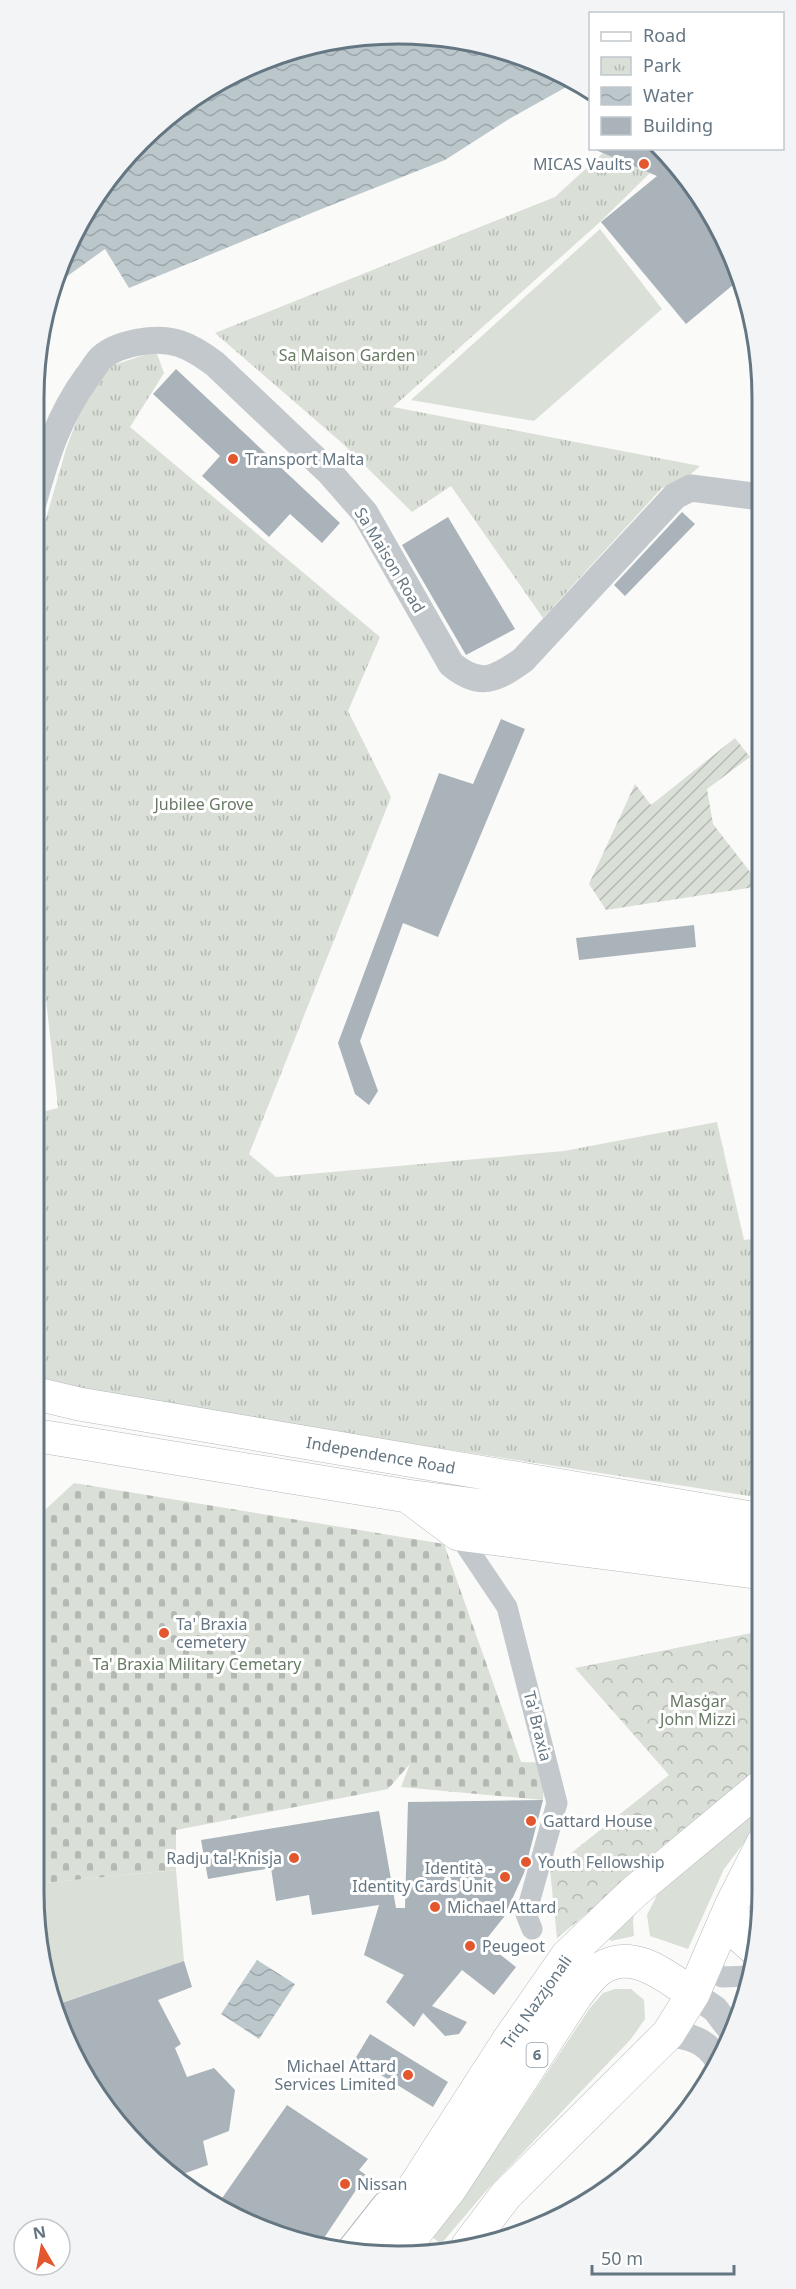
<svg xmlns="http://www.w3.org/2000/svg" width="796" height="2289" viewBox="0 0 796 2289" font-family="'Noto Sans',sans-serif">
<style>
.grass{fill:#dadfd7}
.forest{fill:url(#forest-crowns)}
.cemetery{fill:url(#cemetery-stones)}
.park{fill:url(#park-tufts)}
.garden{fill:url(#garden-furrows)}
.water{fill:url(#water-waves)}
.building{fill:#aab3b9}
.lines{fill:none;stroke-linecap:round;stroke-linejoin:round}
.secondary-casing{stroke:#b3babf;stroke-width:32}
.trunk-casing{stroke:#b4b9bd;stroke-width:34}
.minor{stroke:#c3c8cc;stroke-width:21}
.tertiary{stroke:#c3c8cc;stroke-width:27}
.secondary{stroke:#fff;stroke-width:30}
.trunk{stroke:#fff;stroke-width:33}
.poi-dot{fill:#e4572e;stroke:#fff;stroke-width:2}
.labels{text-anchor:middle;stroke-width:6;stroke-linejoin:round;paint-order:stroke}
.shield{fill:#fff;stroke:#939fa8;stroke-width:1.5}
.shield-label{font-size:15px;font-weight:bold;fill:#657683}
.poi-label{font-size:16px;fill:#657683;stroke:#fff;text-anchor:start}
.park-label{font-size:16px;fill:#687a64;stroke:#fff}
.street-label{font-size:16px;fill:#657683;stroke:#fff}
.rim{fill:none;stroke:#657683;stroke-width:3}
</style>
<defs>
<pattern id="forest-crowns" width="20" height="18" patternUnits="userSpaceOnUse" patternTransform="scale(1.5)"><rect width="20" height="18" fill="#dadfd7"/><path d="M2 6a3 3 0 1 1 6 0M12 15a3 3 0 1 1 6 0" fill="none" stroke="#b4b9b4"/></pattern>
<pattern id="cemetery-stones" width="16" height="16" patternUnits="userSpaceOnUse" patternTransform="scale(1.5)"><rect width="16" height="16" fill="#dadfd7"/><path d="M2 7V4a2 2 0 0 1 4 0v3zM10 15v-3a2 2 0 0 1 4 0v3z" fill="#b4b9b4"/></pattern>
<pattern id="park-tufts" width="24" height="20" patternUnits="userSpaceOnUse" patternTransform="scale(1.5)"><rect width="24" height="20" fill="#dadfd7"/><path d="M3 7l-1-3M5 7V3M7 7l1-3M15 17l-1-3M17 17v-4M19 17l1-3" fill="none" stroke="#b4b9b4"/></pattern>
<pattern id="garden-furrows" width="10" height="10" patternUnits="userSpaceOnUse" patternTransform="scale(1.5)"><rect width="10" height="10" fill="#dadfd7"/><path d="M-1 1l2-2M0 10L10 0M9 11l2-2" fill="none" stroke="#b4b9b4"/></pattern>
<pattern id="water-waves" width="16" height="10" patternUnits="userSpaceOnUse" patternTransform="scale(1.5)"><rect width="16" height="10" fill="#bbc7cb"/><path d="M0 5q4-4 8 0t8 0" fill="none" stroke="#9ca6aa"/></pattern>
</defs>
<rect width="100%" height="100%" fill="#fafaf8"/>
<!-- grass -->
<path class="grass" d="M600,229L662,309L534,421L411,400Z
M763,1801V1818L724,1869L688,1949L650,1936L647,1915L660,1889Z
M176,1870L184,1961L58,2004L52,1988L33,1884Z
M635,1907L633,1922L634,1936L611,1941L605,1935Z
M615,1989H631L644,2000L645,2019L631,2039L486,2191L441,2244L432,2237L524,2107L590,2008L603,1993Z"/>
<!-- forest -->
<path class="forest" d="M762,1631L763,1769L557,1938L550,1870L669,1775L575,1668Z"/>
<!-- cemetery -->
<path class="cemetery" d="M74,1483L444,1544L521,1762L544,1763L543,1800L401,1787L410,1764L388,1789L176,1830V1870L33,1884V1521Z"/>
<!-- park -->
<path class="park" d="M603,153L650,173L600,222L393,407L700,466L682,482L662,488L543,618L451,486L412,512L342,443L215,333L555,197Z
M156,351L164,373L130,427L380,637L348,711L391,797L249,1154L276,1177L564,1151L717,1122L744,1240L762,1238V1498L82,1393L33,1381V1114L58,1108L33,881V616L43,529L66,449L90,385L114,365Z
M763,1884L758,1929L747,1919Z"/>
<!-- garden -->
<path class="garden" d="M735,738L750,757L707,789L713,824L761,886L606,910L589,884L635,784L651,805Z"/>
<!-- water -->
<path class="water" d="M350,36L492,45L577,81L509,119L445,160L319,210L129,288L105,249L55,285L108,176L215,82Z
M257,1960L295,1984L259,2039L221,2014Z"/>
<!-- building -->
<path class="building" d="M591,148H657L669,154L726,237L739,280L686,324L601,222L657,176Z
M176,369L340,523L322,543L290,514L269,537L202,476L220,456L153,394Z
M682,512L695,524L625,596L614,585Z
M448,517L515,629L466,655L402,545Z
M501,719L525,729L438,937L403,923L360,1041L378,1091L369,1105L355,1094L338,1043L439,773L473,784Z
M694,925L696,947L579,960L576,938Z
M543,1800L524,1873L504,1917L484,1942L516,1967L494,1995L462,1970L432,2006L467,2022L459,2034L445,2036L423,2013L414,2027L386,2002L404,1975L364,1955L379,1905L312,1915L309,1895L276,1901L271,1868L208,1879L201,1840L379,1811L396,1908H405L408,1802Z
M184,1961L192,1987L158,2000L181,2044L175,2048L187,2077L214,2068L235,2090L229,2131L203,2141L208,2165L180,2175L124,2132L61,2030L56,2005Z
M370,2034L448,2082L433,2107L355,2059Z
M287,2105L368,2159L359,2170L366,2175L320,2244L236,2218L218,2204Z"/>
<g class="lines">
<!-- secondary casing -->
<g class="secondary-casing">
<path id="secondary" d="M350,2253L387,2206"/>
</g>
<!-- trunk casing -->
<g class="trunk-casing">
<path id="trunk" d="M33,1393L79,1404L762,1520
M33,1435L407,1496L762,1543
M410,1498L458,1534L762,1573
M731,1906L738,1934L755,1949
M468,2245L506,2195L668,2034L693,1994L731,1906L763,1843
M402,2250L450,2189L575,1997C583,1987 590,1976 600,1969C633,1947 666,1977 693,1994
M373,2251L508,2041L567,1956L634,1892L763,1785"/>
</g>
<!-- minor -->
<path class="minor" d="M458,1534L507,1607L557,1803L526,1914L532,1929
M707,1966L722,1977L752,1976"/>
<!-- tertiary -->
<path class="tertiary" d="M33,503C46,457 58,417 87,377C92,371 96,363 101,358C112,348 125,345 139,342C171,336 190,345 215,364L330,473L365,513L451,664C480,688 495,680 523,660L675,496L691,488L760,497
M693,1994L715,2009L731,2030
M668,2034C687,2035 707,2041 717,2059"/>
<!-- secondary -->
<use href="#secondary" class="secondary"/>
<!-- trunk -->
<use href="#trunk" class="trunk"/>
</g>
<!-- markers -->
<g class="poi-dot">
<circle cx="644" cy="164" r="6"/>
<circle cx="233" cy="459" r="6"/>
<circle cx="164" cy="1633" r="6"/>
<circle cx="531" cy="1821" r="6"/>
<circle cx="294" cy="1858" r="6"/>
<circle cx="526" cy="1862" r="6"/>
<circle cx="505" cy="1877" r="6"/>
<circle cx="435" cy="1907" r="6"/>
<circle cx="470" cy="1946" r="6"/>
<circle cx="408" cy="2075" r="6"/>
<circle cx="345" cy="2184" r="6"/>
</g>
<g class="labels">
<!-- shield labels -->
<rect class="shield" x="526.5" y="2043" width="21" height="24" rx="4.5"/>
<g class="shield-label">
<text x="537" y="2060">6</text>
</g>
<!-- poi labels -->
<g class="poi-label">
<text x="632" y="170" text-anchor="end">MICAS Vaults</text>
<text x="245" y="465">Transport Malta</text>
<text x="176" y="1630">Ta' Braxia<tspan x="176" dy="18">cemetery</tspan></text>
<text x="543" y="1827">Gattard House</text>
<text x="282" y="1864" text-anchor="end">Radju tal-Knisja</text>
<text x="538" y="1868">Youth Fellowship</text>
<text x="493" y="1874" text-anchor="end">Identità -<tspan x="493" dy="18">Identity Cards Unit</tspan></text>
<text x="447" y="1913">Michael Attard</text>
<text x="482" y="1952">Peugeot</text>
<text x="396" y="2072" text-anchor="end">Michael Attard<tspan x="396" dy="18">Services Limited</tspan></text>
<text x="357" y="2190">Nissan</text>
</g>
<!-- park labels -->
<g class="park-label">
<text x="347" y="361">Sa Maison Garden</text>
<text x="204" y="810">Jubilee Grove</text>
<text x="197" y="1670">Ta' Braxia Military Cemetary</text>
<text x="698" y="1707">Masġar<tspan x="698" dy="18">John Mizzi</tspan></text>
</g>
<!-- street labels -->
<g class="street-label">
<text transform="translate(390 560) rotate(59)" y="6">Sa Maison Road</text>
<text transform="translate(381 1455) rotate(10)" y="6">Independence Road</text>
<text transform="translate(538 1726) rotate(76)" y="6">Ta' Braxia</text>
<text transform="translate(536 2002) rotate(-55)" y="6">Triq Nazzjonali</text>
</g>
</g>
<!-- crop -->
<path d="M0 0H796V2289H0ZM398 44H398A354 354 0 0 1 752 398V1892A354 354 0 0 1 398 2246H398A354 354 0 0 1 44 1892V398A354 354 0 0 1 398 44Z" fill="#f3f4f5" fill-rule="evenodd"/>
<path class="rim" d="M398 44H398A354 354 0 0 1 752 398V1892A354 354 0 0 1 398 2246H398A354 354 0 0 1 44 1892V398A354 354 0 0 1 398 44Z"/>
<!-- legend -->
<rect x="589" y="12" width="195" height="138" fill="#ffffff" stroke="#c1c8cd" stroke-width="1.5"/>
<rect x="601" y="32" width="30" height="9" fill="#ffffff" stroke="#c1c8cd" stroke-width="1.5"/>
<text x="643" y="42" font-size="18" fill="#657683">Road</text>
<rect x="601" y="57" width="30" height="18" fill="url(#park-tufts)" stroke="#c1c8cd" stroke-width="1.5"/>
<text x="643" y="72" font-size="18" fill="#657683">Park</text>
<rect x="601" y="87" width="30" height="18" fill="url(#water-waves)" stroke="#c1c8cd" stroke-width="1.5"/>
<text x="643" y="102" font-size="18" fill="#657683">Water</text>
<rect x="601" y="117" width="30" height="18" fill="#aab3b9" stroke="#c1c8cd" stroke-width="1.5"/>
<text x="643" y="132" font-size="18" fill="#657683">Building</text>
<!-- north arrow -->
<g transform="translate(42 2247) rotate(350)"><circle r="28" fill="#ffffff" stroke="#c1c8cd" stroke-width="1.5"/>
<path d="M0-4.5L10 22L0 15L-10 22Z" fill="#e4572e"/>
<text y="-9" font-size="16" font-weight="bold" text-anchor="middle" fill="#657683">N</text>
</g>
<!-- scale -->
<path d="M592 2265v9h142v-9" fill="none" stroke="#657683" stroke-width="3"/>
<text x="601" y="2265" font-size="18" fill="#657683" stroke="#ffffff" stroke-width="4.5" paint-order="stroke">50 m</text>
</svg>
